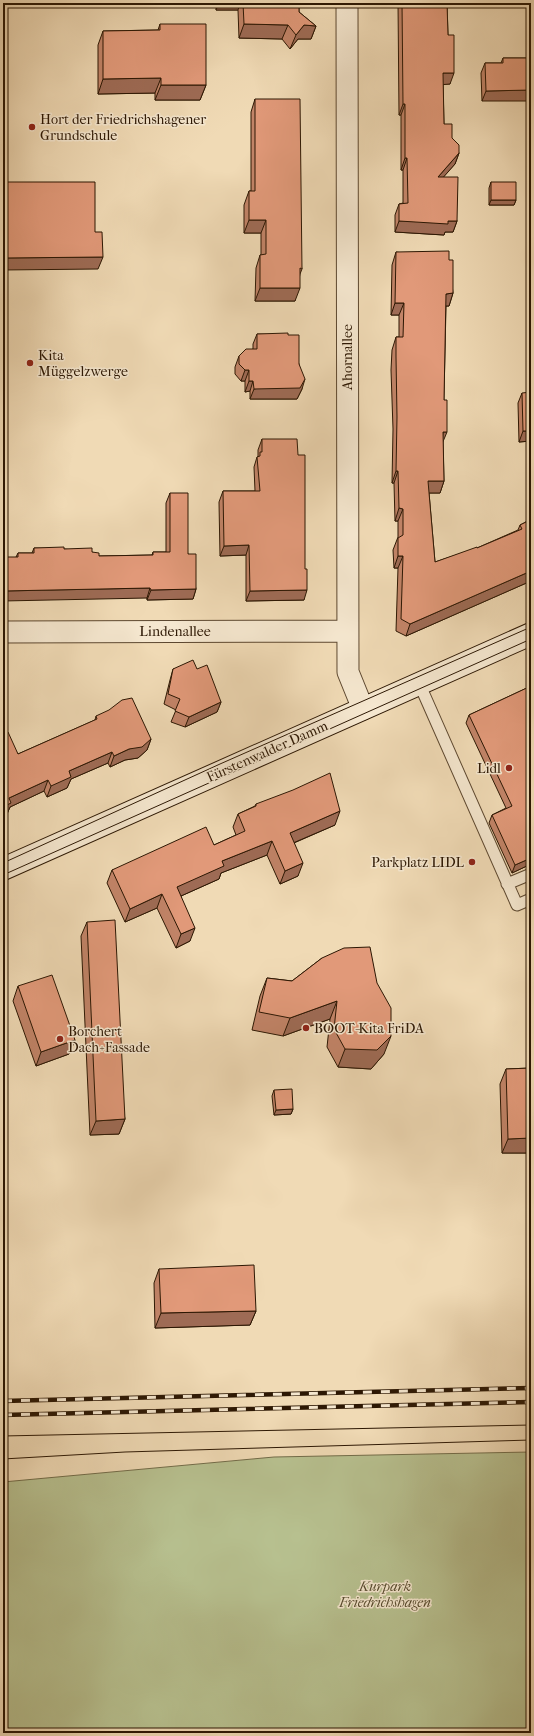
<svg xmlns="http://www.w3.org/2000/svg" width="534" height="1736" viewBox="0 0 534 1736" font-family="'IM FELL French Canon',serif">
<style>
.green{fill:#b7c08f;stroke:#726c49}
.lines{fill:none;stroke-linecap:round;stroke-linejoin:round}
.service-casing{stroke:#5d4830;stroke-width:13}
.minor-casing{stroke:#5d4830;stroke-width:23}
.secondary-casing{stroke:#2c1703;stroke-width:24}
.service{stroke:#f5e7cf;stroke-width:11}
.minor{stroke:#f5e7cf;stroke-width:21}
.secondary{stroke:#f5e7cf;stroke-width:22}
.tram{stroke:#2c1703;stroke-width:1}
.rail-casing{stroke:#2c1703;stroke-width:4.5}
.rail{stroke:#f5e7cf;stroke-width:3;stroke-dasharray:9;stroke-linecap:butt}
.wall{fill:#c28468;stroke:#2c1703}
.shaded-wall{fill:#9e6b55;stroke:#2c1703}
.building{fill:#e19979;stroke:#2c1703}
.poi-dot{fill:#8f2418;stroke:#f5e7cf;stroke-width:1.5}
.labels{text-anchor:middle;stroke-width:3;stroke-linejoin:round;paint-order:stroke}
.poi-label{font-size:14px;fill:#2c1703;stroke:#f5e7cf;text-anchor:start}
.street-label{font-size:14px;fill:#2c1703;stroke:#f5e7cf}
.park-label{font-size:14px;font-style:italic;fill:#564a2d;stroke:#f5e7cf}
</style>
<rect width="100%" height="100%" fill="#f0dab5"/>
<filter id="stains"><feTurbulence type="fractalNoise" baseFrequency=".005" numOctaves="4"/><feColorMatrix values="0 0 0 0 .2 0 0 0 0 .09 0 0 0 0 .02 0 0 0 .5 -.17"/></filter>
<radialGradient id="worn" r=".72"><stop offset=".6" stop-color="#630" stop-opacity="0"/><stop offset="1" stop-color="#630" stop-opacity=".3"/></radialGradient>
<!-- green -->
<path class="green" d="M531,1452V1733H3V1482L274,1457Z"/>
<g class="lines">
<!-- service casing -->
<g class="service-casing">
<path id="service" d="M419,683L517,905L531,899
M507,884L531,874"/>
</g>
<!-- minor casing -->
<g class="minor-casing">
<path id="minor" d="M347,3L348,672L363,709
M3,632L347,631"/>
</g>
<!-- secondary casing -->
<g class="secondary-casing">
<path id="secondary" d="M3,869L531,634"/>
</g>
<!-- service -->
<use href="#service" class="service"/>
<!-- minor -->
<use href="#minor" class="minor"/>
<!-- secondary -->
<use href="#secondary" class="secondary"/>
<!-- tram -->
<path class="tram" d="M3,863L220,764L531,627
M3,875L531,639
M3,1436L531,1425
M3,1459L125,1452L531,1440"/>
<!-- rail casing -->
<g class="rail-casing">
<path id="rail" d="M3,1401L531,1388
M3,1415L531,1402"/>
</g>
<!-- rail -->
<use href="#rail" class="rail"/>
</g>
<!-- wall -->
<path class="wall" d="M216,3H299V12L316,26L311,39H298L290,49L282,39L239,38L238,10H216Z
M398,3H447L448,35L450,84H443L444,124L459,153L455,164L443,177L457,221L453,232H445L444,235L395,232V215L399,204L403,203V170H401V115H399Z
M160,24L206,85L200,100H155V93L98,94V45L103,31L158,30Z
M503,58H531L482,101L481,73L485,63H501Z
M255,99L302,269L300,274L295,301H255L256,268L260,255H261V233H244V205L249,191H251V112Z
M491,182L516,200L514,205H489V188Z
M396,252L449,260L453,293L449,306H446L443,441L444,481L440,493H429L435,562L477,548L518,530L520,525L526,522L527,519L531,517V581L406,636L396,631L398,568H394L393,550L398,537V521H395L394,483H392L393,429L391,370L392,350L396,337H399V315H391L392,265Z
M257,334L288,335L299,364L302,389L297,399H250V391L245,392V381H241L235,374V367L239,356L253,349V344Z
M522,393L531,441L519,442L518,403Z
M262,439L304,600L246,601V555L220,556L219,502L223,491H255L254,467L257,457H258V450Z
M170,493L188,554L196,589L193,599L147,600V598L16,557L18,553H32L34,548L64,549L92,552L99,556L152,555L153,552H166V503Z
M173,669H197L221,702L217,712L185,727L171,722L176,710L164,704L170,680Z
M531,686V864L512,873L489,823L492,815L506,808L466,723L469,715Z
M96,716L151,739L147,750L138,758L125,760L110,767L108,763L71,779L67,788L47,797L44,791L10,807L7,814L3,816V734L18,754L95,720Z
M256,804L335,825L294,843L298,876L280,884L267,855L221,873L219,879L181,896L190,941L176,948L157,908L125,922L107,883L112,870L214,845L236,835L233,827L238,814L255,806Z
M87,922L125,1119L119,1134L90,1135L81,936Z
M322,958L384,1054L371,1069L338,1067L327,1047L330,1019L283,1036L252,1030L260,996L267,978L292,981Z
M18,986L75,1040L69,1054L36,1066L13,1001Z
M531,1068V1153H502L500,1084L506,1069Z
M274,1090L293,1109L291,1114L274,1115L272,1096Z
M159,1269L256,1311L250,1325L155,1328L154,1283Z"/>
<!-- shaded-wall -->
<path class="shaded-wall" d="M219,3H240L238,10H216Z
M244,24L288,25L282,39L239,38Z
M304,25L316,26L311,39H298L290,49L296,35Z
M443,73H454L450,84L438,85Z
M161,78L155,93L98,94L103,79Z
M161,85H206L200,100H155Z
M531,90V101H482L486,91Z
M403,104H405L401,115H399Z
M459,153L455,164L434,188L438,177Z
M405,158H407L403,170H401Z
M491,200H516L514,205H489Z
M249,220H266L261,233H244Z
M399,221H457L453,232H445L444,235L395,232Z
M103,257L98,269L3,270V258Z
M260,288H300L295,301H255Z
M453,293L449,306H442L446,294Z
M395,303H404L399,315H391Z
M245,370H249L245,381H241Z
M305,379L302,389L297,399H250L254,389Z
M249,381H253L250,391L245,392Z
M523,431H531V441L519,442Z
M443,432H447L442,444Z
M396,471H398L394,483H392Z
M428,481H444L440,493H424Z
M399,508L403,509L398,521H395Z
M249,545L246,555L220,556L224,546Z
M398,556H403L398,568H394Z
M531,571V581L406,636L410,624Z
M150,588L147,598L3,601V591Z
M196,589L193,599L147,600L151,590Z
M307,590L304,600L246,601L250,591Z
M221,702L217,712L185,727L189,717Z
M151,739L147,750L138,758L125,760L110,767L114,756Z
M112,752L108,763L71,779L67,788L47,797L51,786L69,771Z
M48,780L44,791L10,807L7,814L3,816V807L9,798Z
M340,811L335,825L286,846L290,833Z
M272,841L267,855L221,873L219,879L172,900L177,887L222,861Z
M531,858V864L512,873L515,865Z
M303,863L298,876L280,884L285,871Z
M162,894L157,908L125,922L130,909Z
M195,928L190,941L176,948L181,934Z
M337,1001L330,1019L283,1036L290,1018Z
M391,1036L384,1054L371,1069L338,1067L345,1049Z
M75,1040L69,1054L36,1066L41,1052Z
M293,1109L291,1114L274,1115L276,1110Z
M125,1119L119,1134L90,1135L96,1121Z
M531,1138V1153H502L508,1139Z
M256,1311L250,1325L155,1328L161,1313Z"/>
<!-- building -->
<path class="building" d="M243,3H299V12L316,26L304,25L296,35L288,25L244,24Z
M402,3H447L448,35H454V73H443L444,124H452V138L459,145V153L438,177H458L457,221H448V224L399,221V204L408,203L407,158H405V104H403Z
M160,24H206V85H161V78L103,79V31L160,30Z
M503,58H531V90L486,91L485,63H503Z
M255,99H300L302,269L300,268V288H260V255L266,254V220H249V191H255Z
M3,182H95V232H102L103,257L3,258Z
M491,182H516V200H491Z
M449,251V260H453V293L446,294L444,400H447V432H443L444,481H428L435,562L477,547V548L522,529L520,525L528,521L527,519L531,517V571L410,624L401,619L403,556H398V538L403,535V509L399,508L398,471H396L397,417L396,357V337H403L404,303H395L396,252Z
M288,333V335H299V364L305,379L300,388L254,389L253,381H249V370H245L239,364V356L246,349H257V334Z
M531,392V431H523L522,393Z
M262,439H297L298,455H305V569H307V590L250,591L249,545L224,546L223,491H260L257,457L260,456V452H262Z
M170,493H188V554H196V589L151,590L150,588L3,591V557H18V553H34V548L64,547V549L92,548V552L99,553V556L153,555V552H170Z
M193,660L197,669L207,665L221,702L189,717L175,711L180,699L168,694L173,669Z
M531,686V858L515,865L492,815L512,806L469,715Z
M132,698L151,739L142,747L129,749L114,756L112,752L69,771L71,777L51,786L48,780L9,798L11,803L3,807V734L8,732L18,754L97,719L96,716L109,710L122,700Z
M330,773L340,811L290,833L303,863L285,871L272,841L222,861L224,866L177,887L195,928L181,934L162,894L130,909L112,870L206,827L214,845L245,831L238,814L256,806V804L293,790Z
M115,920L125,1119L96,1121L87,922Z
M370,947L377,983L391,1008V1036L377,1050L345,1049L334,1029L337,1001L290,1018L259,1012L267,978L292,981L322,958L344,948Z
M52,975L75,1040L41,1052L18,986Z
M531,1068V1138L508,1139L506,1069Z
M292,1089L293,1109L276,1110L274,1090Z
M254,1265L256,1311L161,1313L159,1269Z"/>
<!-- markers -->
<g class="poi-dot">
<circle cx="32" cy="127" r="4"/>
<circle cx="30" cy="363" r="4"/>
<circle cx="509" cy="768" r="4"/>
<circle cx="472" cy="862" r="4"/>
<circle cx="306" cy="1028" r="4"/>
<circle cx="60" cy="1039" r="4"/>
</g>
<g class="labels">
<!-- poi labels -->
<g class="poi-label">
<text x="40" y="124">Hort der Friedrichshagener<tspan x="40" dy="16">Grundschule</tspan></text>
<text x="38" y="360">Kita<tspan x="38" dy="16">Müggelzwerge</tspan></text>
<text x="501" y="773" text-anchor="end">Lidl</text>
<text x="464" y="867" text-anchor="end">Parkplatz LIDL</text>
<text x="314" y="1033">BOOT-Kita FriDA</text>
<text x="68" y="1036">Borchert<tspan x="68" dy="16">Dach+Fassade</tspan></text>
</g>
<!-- street labels -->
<g class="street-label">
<text transform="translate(347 357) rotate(-90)" y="5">Ahornallee</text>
<text x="175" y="636">Lindenallee</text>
<text transform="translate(267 751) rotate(-24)" y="5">Fürstenwalder Damm</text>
</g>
<!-- park labels -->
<g class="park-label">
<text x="385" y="1591">Kurpark<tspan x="385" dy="16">Friedrichshagen</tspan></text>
</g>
</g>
<!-- margin -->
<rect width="534" height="1736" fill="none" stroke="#f0dab5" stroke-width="16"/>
<rect x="4" y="4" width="526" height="1728" fill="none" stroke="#2c1703" stroke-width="2"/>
<rect x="8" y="8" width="518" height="1720" fill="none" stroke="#2c1703"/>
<rect width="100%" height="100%" filter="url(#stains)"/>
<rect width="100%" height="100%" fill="url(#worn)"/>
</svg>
